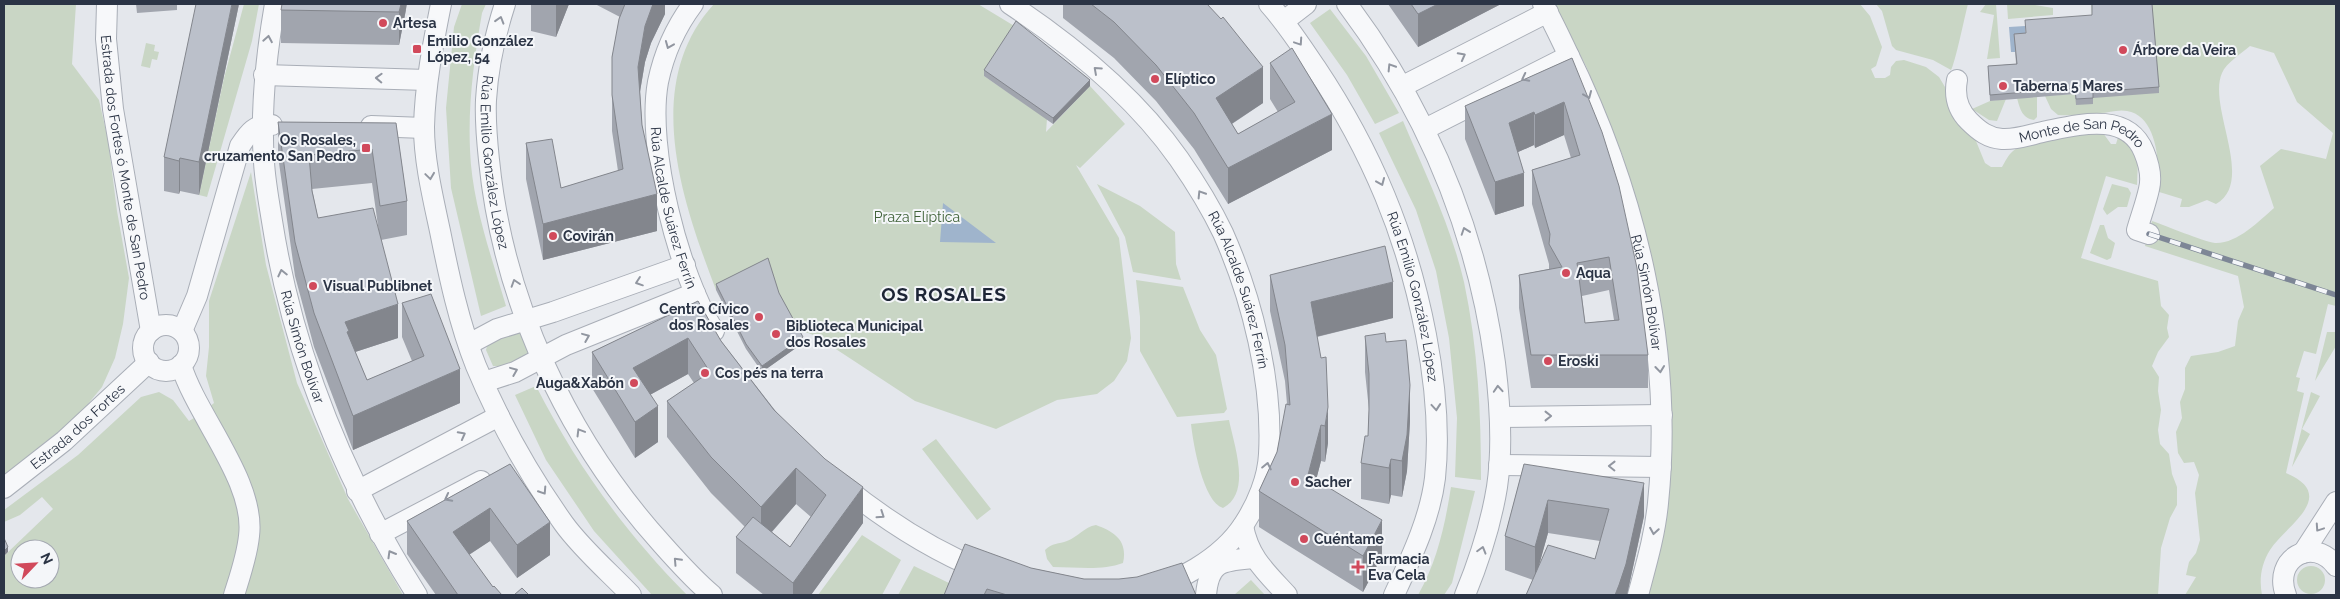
<svg xmlns="http://www.w3.org/2000/svg" width="2340" height="599" viewBox="0 0 2340 599" font-family="Raleway,sans-serif">
<style>
.green{fill:#c9d6c5;fill-rule:evenodd}
.water{fill:#9fb4cc}
.lines{fill:none;stroke-linecap:round;stroke-linejoin:round}
.minor-casing{stroke:#a9aeb7;stroke-width:22}
.minor{stroke:#f7f8fa;stroke-width:20}
.rail-casing{stroke:#7d8696;stroke-width:5.5}
.rail{stroke:#f4f6f9;stroke-width:4;stroke-dasharray:11;stroke-linecap:butt}
.wall{fill:#a1a5ae;fill-rule:evenodd}
.shaded-wall{fill:#83868d}
.building{fill:#bbc0ca;stroke:#83868d;fill-rule:evenodd}
.oneway{stroke:#9196a0}
.poi-dot{fill:#d1495b;stroke:#f4f6f9;stroke-width:2}
.labels{text-anchor:middle;stroke-width:4;stroke-linejoin:round;paint-order:stroke}
.poi-label{font-size:14px;font-weight:bold;fill:#2b3445;stroke:#f4f6f9;text-anchor:start}
.street-label{font-size:14px;fill:#2b3445;stroke:#f4f6f9}
.park-label{font-size:14px;fill:#3f6138;stroke:#f4f6f9}
.district-label{font-size:19px;font-weight:bold;letter-spacing:1px;fill:#1d2536;stroke:#f4f6f9}
</style>
<rect width="100%" height="100%" fill="#e4e7ec"/>
<!-- green -->
<path class="green" d="M4,4H76L72,64L99,100L108,140L117,211L129,278L123,324L115,358L102,387L78,416L4,475Z
M244,4H259L252,41L207,197L199,195L224,78Z
M462,4H486L482,13C474,59 468,103 470,150C472,203 491,255 506,306L481,316L451,188L446,108L454,27Z
M714,4H978L1016,27L984,76L1047,119L1046,132L1090,86L1125,124L1080,168L1076,165L1119,238L1131,338L1127,361L1114,381L1097,394L1057,400L996,429L915,401L816,336L808,333H800L784,310L769,264L716,290C682,201 641,84 714,4Z
M1554,4H1860L1870,16L1882,47L1876,66L1871,69L1875,78H1885L1890,75L1891,67L1896,61L1904,60L1926,67L1939,77L1945,87L1951,113L1959,125L1976,141L1985,163L1991,167H2002C2005,162 2008,155 2013,151C2031,136 2080,134 2103,133L2111,144H2116L2119,134L2124,135L2138,159L2137,185L2106,176L2081,258L2158,281L2161,306L2169,315L2167,328L2169,337L2158,352L2152,366L2159,377L2158,391L2161,410L2158,430L2160,444L2169,454L2172,474L2177,487V505L2170,518L2161,548L2158,595H1646L1659,547L1650,260L1622,154L1586,66Z
M1876,4H1968C1965,15 1955,64 1951,70L1933,60L1896,50L1892,46L1882,11Z
M1986,4H1996L2000,58L1987,59L1994,15L1980,12Z
M2007,4H2029L2053,8V15L2008,19Z
M2091,4H2336V306L2328,304L2316,354L2304,351L2296,377L2300,378L2297,391L2304,393L2286,473C2340,496 2285,526 2270,550C2261,564 2259,580 2262,595H2185L2196,577L2186,575L2189,562L2196,553L2200,540L2195,493L2199,475L2194,462L2184,463L2178,453L2176,432L2182,418L2180,402L2185,389V368L2191,356L2218,352L2235,346L2238,321L2244,307L2238,276L2145,246L2152,221C2167,226 2202,241 2215,243C2237,244 2259,221 2274,208L2260,166L2281,149L2326,159L2333,133L2297,102L2274,53L2250,46C2242,53 2226,63 2222,73C2207,107 2256,181 2216,204L2207,200L2189,207H2180L2182,199L2156,191C2161,167 2158,116 2127,111C2118,109 2108,113 2100,113C2086,114 2072,116 2058,115L2051,109L2045,96L2075,94L2077,105L2092,92H2098Z
M1330,9L1366,56L1399,113L1375,124L1347,75L1310,23Z
M146,43L155,45L154,51L159,52L157,60L152,59L150,68L141,66Z
M2037,97V117L2034,120C2022,118 2020,109 2017,98Z
M2006,99L1997,121L1989,120L1972,109L1990,101Z
M1403,121C1425,173 1451,226 1464,282C1478,348 1481,413 1481,480L1455,477L1457,418L1449,338L1436,271L1416,210L1379,133Z
M251,172L266,265L297,383L348,499L403,595H244L258,541L209,407L214,403L206,376L209,347V301Z
M1097,184L1140,206L1175,232L1176,264L1181,280L1133,272L1125,237Z
M2112,184L2128,188L2131,193L2127,207H2118L2107,215L2103,209Z
M2100,225H2104L2108,238L2115,243L2111,258L2107,260L2090,253Z
M1136,280L1183,287L1200,330L1216,355L1227,409L1224,413L1177,417L1140,351V317Z
M517,331L524,335L529,351C521,362 507,367 493,366L486,350L488,343Z
M2327,332H2336V346L2315,381Z
M536,386C577,466 624,531 687,595H652L594,531L546,460L515,395Z
M159,392L173,400L189,421L194,418C220,460 248,500 238,552C235,566 228,581 223,595H4V556L53,509L42,497L20,515L4,522V510L78,455L141,397ZM20,549H50V579H20Z
M2311,392L2320,396L2302,429L2310,434L2292,467Z
M1229,420C1234,445 1252,493 1223,508C1203,502 1193,443 1191,424Z
M936,439L991,509L977,520L922,449Z
M1451,487L1475,491L1452,583L1444,595H1418C1437,562 1445,525 1451,487Z
M1096,525C1115,532 1128,541 1123,563C1102,571 1076,567 1053,567L1047,559L1045,550C1052,543 1059,544 1067,541C1078,537 1084,527 1096,525Z
M862,535L901,560L882,595H818Z
M914,566L951,584L947,595H898Z
M2297 580a14 14 0 1 1 28 0a14 14 0 1 1-28 0Z
M1251,580L1265,595H1234Z"/>
<!-- water -->
<path class="water" d="M2025,26L2026,39L2015,40V52H2011L2009,27Z
M943,203L996,243L940,242Z"/>
<g class="lines">
<!-- minor casing -->
<g class="minor-casing">
<g id="minor">
<path id="s1" d="M107,4L106,39L113,109L151,331"/>
<path id="s2" d="M275,4C266,56 260,108 264,162C265,181 269,202 272,221C293,356 345,481 417,595"/>
<path d="M441,4C433,44 425,85 424,127C424,161 433,198 440,231C449,276 459,323 476,366C499,421 529,475 564,524C582,549 610,573 631,595"/>
<path id="s3" d="M505,4C495,35 488,67 486,100C485,120 487,141 489,160C503,302 567,439 662,544C678,562 694,580 712,595"/>
<path id="s4" d="M693,4C675,28 664,53 658,82C646,148 679,275 714,331"/>
<path id="s5" d="M1010,4C1073,46 1135,96 1179,159C1195,182 1211,208 1223,233C1252,298 1273,382 1269,454C1268,478 1257,504 1244,524C1221,560 1175,583 1135,595"/>
<path id="s6" d="M1269,4C1287,24 1301,46 1316,68C1372,152 1407,236 1426,335C1435,382 1440,430 1435,478C1430,519 1411,558 1394,595"/>
<path d="M1347,4C1427,111 1477,230 1495,363C1500,403 1503,447 1497,487C1491,524 1479,561 1465,595"/>
<path id="s7" d="M1543,4C1552,20 1560,37 1568,54C1636,193 1674,348 1658,503C1655,535 1646,565 1638,595"/>
<path d="M1284,21L1306,4"/>
<path d="M264,75L427,80"/>
<path id="s8" d="M1957,80C1954,96 1958,110 1969,121C1979,131 1988,138 2002,139C2017,140 2032,134 2047,131C2081,124 2128,112 2144,152C2149,164 2152,177 2149,189C2146,203 2141,216 2137,230L2149,234"/>
<path d="M1403,86L1548,12"/>
<path d="M371,126L424,128"/>
<path d="M1425,129L1569,56"/>
<circle cx="166" cy="348" r="23"/>
<path d="M182,331L197,296L240,146C249,132 255,124 272,125"/>
<path d="M469,344L497,329L553,312L685,265"/>
<path d="M181,365C197,417 256,482 249,536C247,556 240,576 234,595"/>
<path d="M484,382L515,372L566,345L695,293"/>
<path d="M1500,417L1662,415"/>
<path d="M1499,465L1661,467"/>
<path d="M842,485C885,520 932,550 983,571"/>
<path id="s9" d="M4,488L64,441L149,362"/>
<path d="M357,491L499,416"/>
<path d="M1243,526C1249,558 1266,572 1287,595"/>
<path d="M380,534L481,481"/>
<path d="M2303,553L2336,502"/>
<path d="M1206,595C1209,560 1223,561 1254,558"/>
<path d="M2286,595C2272,559 2313,535 2336,566"/>
</g>
</g>
<!-- minor -->
<use href="#minor" class="minor"/>
<!-- rail casing -->
<g class="rail-casing">
<path id="rail" d="M2149,234L2336,295"/>
</g>
<!-- rail -->
<use href="#rail" class="rail"/>
</g>
<!-- wall -->
<path class="wall" d="M136,4H177V10L137,13Z
M239,4L199,195L180,191L179,194L164,191V157Z
M531,4H569L556,37L531,31Z
M595,4H665V14L651,43L645,62L640,92L642,125L657,231L543,260L526,179V143L561,188L618,171L612,131V57L620,17Z
M1063,4H1207L1263,103L1232,124L1238,134L1278,112L1270,99V63L1332,150L1228,204L1194,149L1156,101L1114,58L1063,18Z
M1388,4H1501L1418,47Z
M2092,4L2159,87V93L2093,98V104L2076,105L2075,94L1990,101L1988,66L2016,64L2014,34L2025,33L2092,15Z
M281,10H406L399,45L281,43Z
M1572,58L1648,355V388H1531L1519,308V275L1549,269V264L1532,204V170L1571,158L1564,135L1535,148L1534,145L1518,152L1524,206L1495,215L1465,139V106ZM1609,290L1614,320L1585,323L1582,296Z
M984,70L1090,86L1053,124L984,76Z
M278,122L396,123L407,201V235L381,240L398,338L355,352L367,380L412,361L402,337V303L460,403L353,450L314,347L295,276L278,156ZM372,183L379,233L318,218L312,189Z
M1270,275L1393,318L1317,337L1328,443L1325,462L1321,461L1316,480L1382,556L1363,592L1259,527V491L1277,452L1287,404L1285,381L1270,311Z
M716,284L779,293L803,343L762,372L746,349L716,290Z
M698,301L721,341L863,523L811,595H764L736,573V537L745,527L711,493L667,437V401L694,383L688,374L650,395L658,442L635,458L592,388V352ZM796,504L811,517L790,547L772,532Z
M1365,336L1386,342L1410,421L1407,471L1402,497L1391,495L1389,504L1361,499V463L1368,436L1369,410L1365,372Z
M510,464L550,555L517,578L490,541L469,555L493,587L502,595H436L407,554V521Z
M1524,464L1644,516L1627,595H1526L1533,580L1505,570V536ZM1548,533L1600,541L1595,559L1538,568Z
M1031,568L1084,579L1196,595H944Z"/>
<!-- shaded-wall -->
<path class="shaded-wall" d="M232,4H239L199,195V162Z
M401,4H407L399,45V12Z
M556,4H569L556,37Z
M653,4H665V14L651,43L645,62L638,103V67L645,26Z
M1438,4H1501L1418,47V14Z
M1263,67V103L1216,134V98Z
M1090,80V86L1053,124V118Z
M1564,102V135L1535,148V115Z
M1534,112V145L1509,156V123Z
M1332,114V150L1228,204V168Z
M180,158V191L179,194V161Z
M1524,173V206L1495,215V182Z
M657,194V231L543,260V224Z
M1393,282V318L1311,338V302Z
M398,304V338L349,354L345,322Z
M803,337V343L762,372V366Z
M688,338V374L633,404V368Z
M460,369V403L353,450V416Z
M1410,385V421L1407,471L1402,497V461Z
M658,406V442L635,458V422Z
M1328,407V443L1325,462V426Z
M1321,425V461L1308,511V475Z
M1391,459V495L1389,504V468Z
M796,468V504L761,544V507Z
M1644,483V516L1627,595H1615Z
M863,487V523L811,595H793V583Z
M1548,500V533L1535,580V547Z
M490,508V541L453,565V532Z
M1382,520V556L1363,592V556Z
M550,522V555L517,578V545Z
M8,547V552L4,556V551Z"/>
<!-- building -->
<path class="building" d="M196,4H232L199,162L180,158L179,161L164,157Z
M282,4H401L399,12L281,10Z
M625,4H653L645,26L638,67L642,125L657,194L543,224L526,143L552,139L561,188L623,169L612,95V57L619,19Z
M1091,4H1207L1221,19L1223,17L1263,67L1216,98L1238,134L1295,102L1270,63L1292,48L1332,114L1228,168L1194,113L1156,65L1114,22Z
M1411,4H1438L1418,14Z
M2092,4H2152L2159,87L2093,92V98L2076,99L2075,88L1990,95L1988,66L2017,64L2014,34L2026,33L2025,20L2092,15Z
M1016,21L1090,80L1053,118L984,70Z
M1572,58L1602,132L1619,186L1637,268L1648,355H1531L1519,275L1562,267L1549,244L1550,234L1532,170L1580,155L1564,102L1535,115L1534,112L1509,123L1524,173L1495,182L1465,106ZM1609,257L1619,320L1585,323L1577,263Z
M278,122L396,123L407,201L380,206L372,149L309,155L312,191L318,218L373,208L398,304L345,322L349,331L347,332L367,380L424,356L402,303L431,294L460,369L353,416L314,313L295,242Z
M1385,246L1393,282L1311,302L1321,358L1326,357L1328,407L1325,426L1321,425L1308,475L1382,520L1363,556L1259,491L1277,452L1286,404L1290,405L1285,345L1270,275Z
M768,258L779,293L803,337L762,366L746,344L716,284Z
M698,301L721,341L774,410L825,459L863,487L793,583L736,537L753,517L790,547L826,495L796,468L761,507L711,457L667,401L710,372L688,338L633,368L658,406L635,422L592,352Z
M1385,333L1386,342L1406,340L1410,385L1407,435L1402,461L1391,459L1389,468L1361,463L1365,436H1368L1369,409V374L1365,336Z
M510,464L550,522L517,545L490,508L453,532L493,587L494,586L502,595H458L407,521Z
M1524,464L1644,483L1626,564L1619,585L1615,595H1526L1548,545L1595,559L1609,509L1548,500L1535,547L1505,536Z
M4,538L8,547L4,551Z
M965,544L1031,568L1084,579H1119L1137,577L1182,563L1196,595H1007L987,589L984,595H944Z
M522,588L529,595H514Z"/>
<!-- one-way arrows -->
<defs><path id="oneway-chevron" d="M-2-3.5L2.5 0L-2 3.5" fill="none" stroke-width="1.6" stroke-linecap="round" stroke-linejoin="round" transform="scale(1.25)"/></defs>
<g class="oneway">
<use href="#oneway-chevron" transform="translate(500 20) rotate(-73)"/>
<use href="#oneway-chevron" transform="translate(268 39) rotate(-80)"/>
<use href="#oneway-chevron" transform="translate(1299 42) rotate(56)"/>
<use href="#oneway-chevron" transform="translate(669 45) rotate(112)"/>
<use href="#oneway-chevron" transform="translate(1462 56) rotate(-28)"/>
<use href="#oneway-chevron" transform="translate(1391 67) rotate(-122)"/>
<use href="#oneway-chevron" transform="translate(1097 70) rotate(-138)"/>
<use href="#oneway-chevron" transform="translate(379 78) rotate(-178)"/>
<use href="#oneway-chevron" transform="translate(1525 78) rotate(153)"/>
<use href="#oneway-chevron" transform="translate(1588 95) rotate(67)"/>
<use href="#oneway-chevron" transform="translate(430 176) rotate(82)"/>
<use href="#oneway-chevron" transform="translate(1381 182) rotate(67)"/>
<use href="#oneway-chevron" transform="translate(1201 194) rotate(-122)"/>
<use href="#oneway-chevron" transform="translate(1465 231) rotate(-109)"/>
<use href="#oneway-chevron" transform="translate(282 273) rotate(-103)"/>
<use href="#oneway-chevron" transform="translate(639 282) rotate(161)"/>
<use href="#oneway-chevron" transform="translate(515 283) rotate(-108)"/>
<use href="#oneway-chevron" transform="translate(586 337) rotate(-22)"/>
<use href="#oneway-chevron" transform="translate(1660 369) rotate(84)"/>
<use href="#oneway-chevron" transform="translate(514 371) rotate(-22)"/>
<use href="#oneway-chevron" transform="translate(1498 389) rotate(-94)"/>
<use href="#oneway-chevron" transform="translate(1436 407) rotate(85)"/>
<use href="#oneway-chevron" transform="translate(1548 416)"/>
<use href="#oneway-chevron" transform="translate(580 432) rotate(-121)"/>
<use href="#oneway-chevron" transform="translate(462 435) rotate(-28)"/>
<use href="#oneway-chevron" transform="translate(1267 466) rotate(-78)"/>
<use href="#oneway-chevron" transform="translate(1612 466) rotate(-179)"/>
<use href="#oneway-chevron" transform="translate(543 491) rotate(57)"/>
<use href="#oneway-chevron" transform="translate(448 498) rotate(152)"/>
<use href="#oneway-chevron" transform="translate(881 515) rotate(34)"/>
<use href="#oneway-chevron" transform="translate(2319 528) rotate(124)"/>
<use href="#oneway-chevron" transform="translate(1654 531) rotate(99)"/>
<use href="#oneway-chevron" transform="translate(1482 550) rotate(-74)"/>
<use href="#oneway-chevron" transform="translate(391 554) rotate(-120)"/>
<use href="#oneway-chevron" transform="translate(677 561) rotate(-133)"/>
</g>
<!-- markers -->
<g class="poi-dot">
<circle cx="383" cy="23" r="5"/>
<rect x="412" y="44" width="10" height="10" rx="2.5"/>
<circle cx="2123" cy="50" r="5"/>
<circle cx="1155" cy="79" r="5"/>
<circle cx="2003" cy="86" r="5"/>
<rect x="361" y="143" width="10" height="10" rx="2.5"/>
<circle cx="553" cy="236" r="5"/>
<circle cx="1566" cy="273" r="5"/>
<circle cx="313" cy="286" r="5"/>
<circle cx="759" cy="317" r="5"/>
<circle cx="776" cy="334" r="5"/>
<circle cx="1548" cy="361" r="5"/>
<circle cx="705" cy="373" r="5"/>
<circle cx="634" cy="383" r="5"/>
<circle cx="1295" cy="482" r="5"/>
<circle cx="1304" cy="539" r="5"/>
<path d="M1355.5 559.5h5v5h5v5h-5v5h-5v-5h-5v-5h5z"/>
</g>
<g class="labels">
<!-- poi labels -->
<g class="poi-label">
<text x="393" y="28">Artesa</text>
<text x="427" y="46">Emilio González<tspan x="427" dy="16">López, 54</tspan></text>
<text x="2133" y="55">Árbore da Veira</text>
<text x="1165" y="84">Elíptico</text>
<text x="2013" y="91">Taberna 5 Mares</text>
<text x="356" y="145" text-anchor="end">Os Rosales,<tspan x="356" dy="16">cruzamento San Pedro</tspan></text>
<text x="563" y="241">Covirán</text>
<text x="1576" y="278">Aqua</text>
<text x="323" y="291">Visual Publibnet</text>
<text x="749" y="314" text-anchor="end">Centro Cívico<tspan x="749" dy="16">dos Rosales</tspan></text>
<text x="786" y="331">Biblioteca Municipal<tspan x="786" dy="16">dos Rosales</tspan></text>
<text x="1558" y="366">Eroski</text>
<text x="715" y="378">Cos pés na terra</text>
<text x="624" y="388" text-anchor="end">Auga&amp;Xabón</text>
<text x="1305" y="487">Sacher</text>
<text x="1314" y="544">Cuéntame</text>
<text x="1368" y="564">Farmacia<tspan x="1368" dy="16">Eva Cela</tspan></text>
</g>
<!-- street labels -->
<g class="street-label">
<text dy="5" stroke="none"><textPath href="#s8" startOffset="166">Monte de San Pedro</textPath></text>
<text dy="5" stroke="none"><textPath href="#s3" startOffset="161">Rúa Emilio González López</textPath></text>
<text dy="5" stroke="none"><textPath href="#s1" startOffset="165">Estrada dos Fortes ó Monte de San Pedro</textPath></text>
<text dy="5" stroke="none"><textPath href="#s4" startOffset="214">Rúa Alcalde Suárez Ferrín</textPath></text>
<text dy="5" stroke="none"><textPath href="#s5" startOffset="376">Rúa Alcalde Suárez Ferrín</textPath></text>
<text dy="5" stroke="none"><textPath href="#s7" startOffset="308">Rúa Simón Bolívar</textPath></text>
<text dy="5" stroke="none"><textPath href="#s6" startOffset="330">Rúa Emilio González López</textPath></text>
<text dy="5" stroke="none"><textPath href="#s2" startOffset="348">Rúa Simón Bolívar</textPath></text>
<text dy="5" stroke="none"><textPath href="#s9" startOffset="96">Estrada dos Fortes</textPath></text>
</g>
<!-- park labels -->
<g class="park-label">
<text x="917" y="222">Praza Elíptica</text>
</g>
<!-- district labels -->
<g class="district-label">
<text x="944" y="301">OS ROSALES</text>
</g>
</g>
<!-- border -->
<rect width="2340" height="599" fill="none" stroke="#2b3445" stroke-width="10"/>
<!-- north arrow -->
<g transform="translate(35 564) rotate(65)"><circle r="24" fill="#f4f6f9" stroke="#a4a8b1"/>
<path d="M0-4L9 19L0 12L-9 19Z" fill="#d1495b"/>
<text y="-8" font-size="14" font-weight="bold" text-anchor="middle" fill="#2b3445">N</text>
</g>
</svg>
